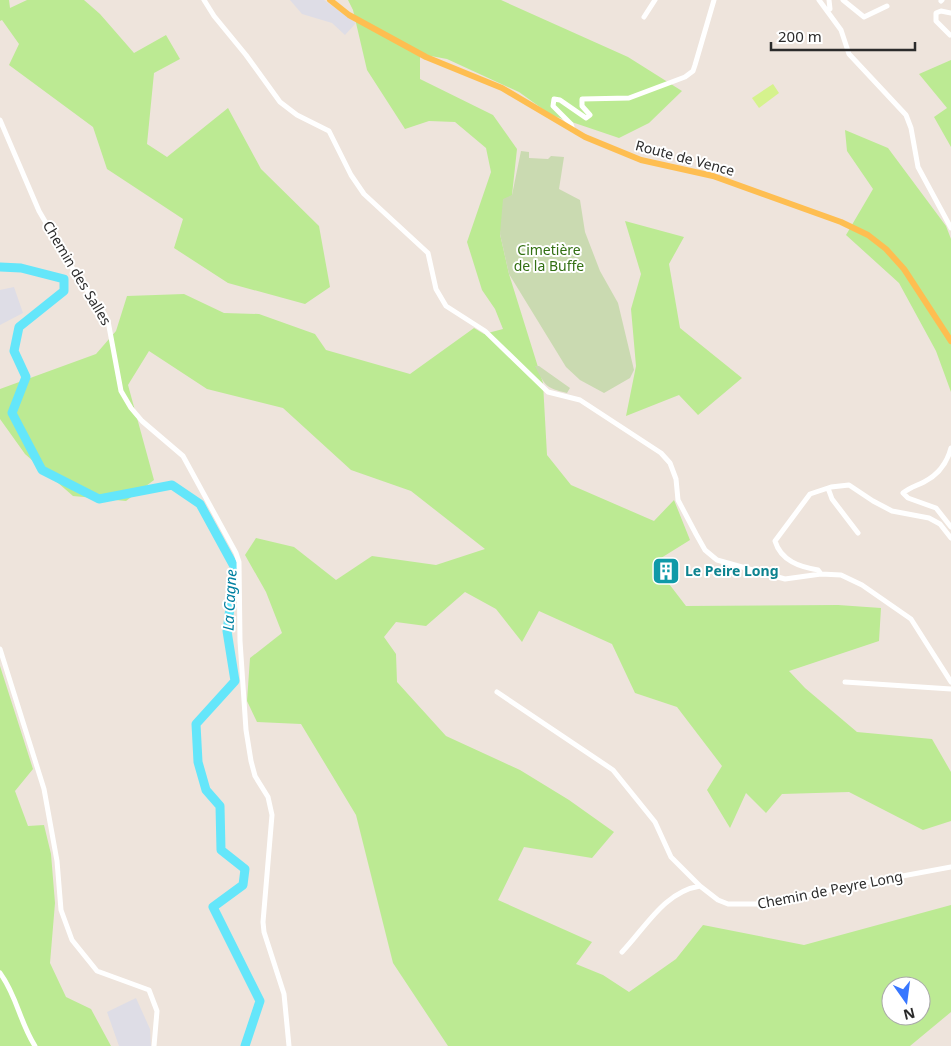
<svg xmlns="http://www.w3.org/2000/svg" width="951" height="1046" viewBox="0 0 951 1046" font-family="'Noto Sans',sans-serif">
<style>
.industrial{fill:#dedde6}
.green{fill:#bcea93;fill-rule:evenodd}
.cemetery{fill:#cadab1}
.pitch{fill:#d5f28d}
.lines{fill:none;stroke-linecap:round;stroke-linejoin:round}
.river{stroke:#64e6fa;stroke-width:9}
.minor{stroke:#fff;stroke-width:5}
.major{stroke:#febe51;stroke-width:6}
.labels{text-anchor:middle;stroke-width:4;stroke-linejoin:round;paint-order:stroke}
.street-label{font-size:14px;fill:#2b2b2b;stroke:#fff}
.park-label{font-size:14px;fill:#337013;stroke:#fff}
.culture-label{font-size:14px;font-weight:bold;fill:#0d838f;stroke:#fff;text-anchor:start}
.water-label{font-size:15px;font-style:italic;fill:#0180a1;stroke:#fff}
</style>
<rect width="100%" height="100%" fill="#eee4dc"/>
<!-- industrial -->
<path class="industrial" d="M290,0H324L356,23L345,35L332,23L302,14Z
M14,287L23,313L0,325V290Z
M136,998L150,1029L151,1046H119L107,1012Z"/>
<!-- green -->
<path class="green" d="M0,0H9L10,8L27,0H84L100,14L134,53L166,35L180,59L154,73L147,144L167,157L228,108L261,169L319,226L330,287L305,304L228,283L174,248L183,219L107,169L93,127L9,65L19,44L2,20L0,21Z
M348,0H501L628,57L682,91L649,123L619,138L551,115L519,92L447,59L420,54V79L493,115L517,149L512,195L500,234L509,274L543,383L547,455L571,485L654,521L674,500L690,540L653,563L686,606L838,605L881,608L879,641L789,671L805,688L857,732L932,739L951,772V821L923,830L849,792L782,794L766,813L746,793L730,828L707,790L722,766L677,707L635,693L612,644L539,611L522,642L496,609L465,592L426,626L396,622L384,637L396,654L397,682L446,736L520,770L569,800L614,832L592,858L524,847L498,900L592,942L576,964L603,975L629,992L676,959L703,925L804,945L951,905V1012L910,1046H448L393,963L356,815L301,724L257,722L247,701L250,658L282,633L266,592L245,555L256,538L294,547L336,580L372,556L436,565L485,549L411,491L351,470L283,408L207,389L149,351L128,385L154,480L126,501L73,496L25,454L0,419V389L96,354L116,331L127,296L184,294L224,313L259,314L315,334L326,350L410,374L474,328L484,334L503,329L495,309L482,290L467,242L491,172L486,148L455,122L429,121L405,129L367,70L353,10ZM891,986H921V1016H891Z
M951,60V147L934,117L947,108L919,74Z
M845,130L888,148L946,226L951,239V392L936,351L899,283L846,235L873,189L847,151Z
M625,221L684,237L669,264L680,328L742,378L698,415L679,395L626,416L636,366L631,309L641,274Z
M0,666L33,769L15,791L28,826L44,825L51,854L55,903L50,963L66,997L91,1009L111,1046H0Z"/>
<!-- cemetery -->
<path class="cemetery" d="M521,151L529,152V158L548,159L551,156L564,157L559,189L580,200L585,232L600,271L618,303L634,370L630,378L604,393L580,380L566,367L509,274L500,234L503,199L512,195Z
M535,366H539L570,388L567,393C546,388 545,386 535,366Z"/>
<!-- pitch -->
<path class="pitch" d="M773,84L779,93L759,108L752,98Z"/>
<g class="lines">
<!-- river -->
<path class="river" d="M0,267L21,268L64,279V291L19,327L14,351L26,377L12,413L42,470L99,499L172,485L200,504L235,568L227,631L235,681L196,724L198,762L206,790L220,806L221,850L245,869L243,885L213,907L260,1001L245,1046"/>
<!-- minor -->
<path class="minor" d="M204,0L214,16L246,55L280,102L297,115L329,131L351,175L364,194L428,253L436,289L446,306L485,331L548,392L580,400L661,453L670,463L676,479L678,500L696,534L705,550L717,560L785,579L821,574
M819,0L841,30L849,54L906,115L911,128L918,167L951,228
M843,0L864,17L887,6
M941,1L942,0
M827,11L830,9L829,0
M644,17L655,0
M950,35L936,21V13L941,11L951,13
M0,120L39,211L80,281L101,308L108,321L121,391L131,408L142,421L183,456L236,553L239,562L240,641L246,730L251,761L255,776L268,797L272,815L263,922L264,932L284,994L289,1046
M573,130L571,124L553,106L554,99L560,100L586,118L590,115L582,106V99L629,98L685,77L693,71L695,65L714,0
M951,448C947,463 938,475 924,482C916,486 910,487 903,493L908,498L936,508L951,527
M828,488L832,499L858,533
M951,538L940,524L929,518L892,511L873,501L849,485L831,487L810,494L775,541C781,561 800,567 818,570L821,574L841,575L862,585L911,619L951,682
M0,649L44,789L57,861L61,910L72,940L97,971L149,990L157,1011L154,1046
M845,682L951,689
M497,692L613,770L655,822L671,857L700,886L718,900L728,904H769L838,888L951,867
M622,952C646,927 664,892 700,886
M0,973C17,996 20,1023 35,1046"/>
<!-- major -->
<path class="major" d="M330,0L349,15L426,57L502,88L585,137L641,160L713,176L841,222L868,235L886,249L904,269L951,341"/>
</g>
<!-- icons -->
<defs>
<g id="building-square" transform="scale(1.4375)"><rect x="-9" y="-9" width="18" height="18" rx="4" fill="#0f9aa8" stroke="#fff"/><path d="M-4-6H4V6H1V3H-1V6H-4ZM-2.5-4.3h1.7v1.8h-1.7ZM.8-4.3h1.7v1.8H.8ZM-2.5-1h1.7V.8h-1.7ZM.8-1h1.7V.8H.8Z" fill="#fff"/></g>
</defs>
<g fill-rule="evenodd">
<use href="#building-square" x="666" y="571"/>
</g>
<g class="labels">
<!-- street labels -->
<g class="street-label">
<text transform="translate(685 158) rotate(15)" y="5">Route de Vence</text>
<text transform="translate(77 273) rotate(59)" y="5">Chemin des Salles</text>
<text transform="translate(830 890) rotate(-11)" y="5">Chemin de Peyre Long</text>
</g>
<!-- park labels -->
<g class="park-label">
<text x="549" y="255">Cimetière<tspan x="549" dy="16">de la Buffe</tspan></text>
</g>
<!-- culture labels -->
<g class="culture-label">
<text x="685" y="576">Le Peire Long</text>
</g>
<!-- water labels -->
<g class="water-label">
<text transform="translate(230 600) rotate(-87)" y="5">La Cagne</text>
</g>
</g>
<!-- north arrow -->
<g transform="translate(906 1001) rotate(166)"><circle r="24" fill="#ffffff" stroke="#aaaaaa"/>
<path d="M0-4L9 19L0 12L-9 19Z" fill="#3877ff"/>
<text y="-8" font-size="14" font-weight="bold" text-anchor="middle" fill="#2b2b2b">N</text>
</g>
<!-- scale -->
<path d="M771 42v8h144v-8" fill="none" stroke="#2b2b2b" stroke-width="2.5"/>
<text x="778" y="42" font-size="15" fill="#2b2b2b" stroke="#ffffff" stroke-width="4" paint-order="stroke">200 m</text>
</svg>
